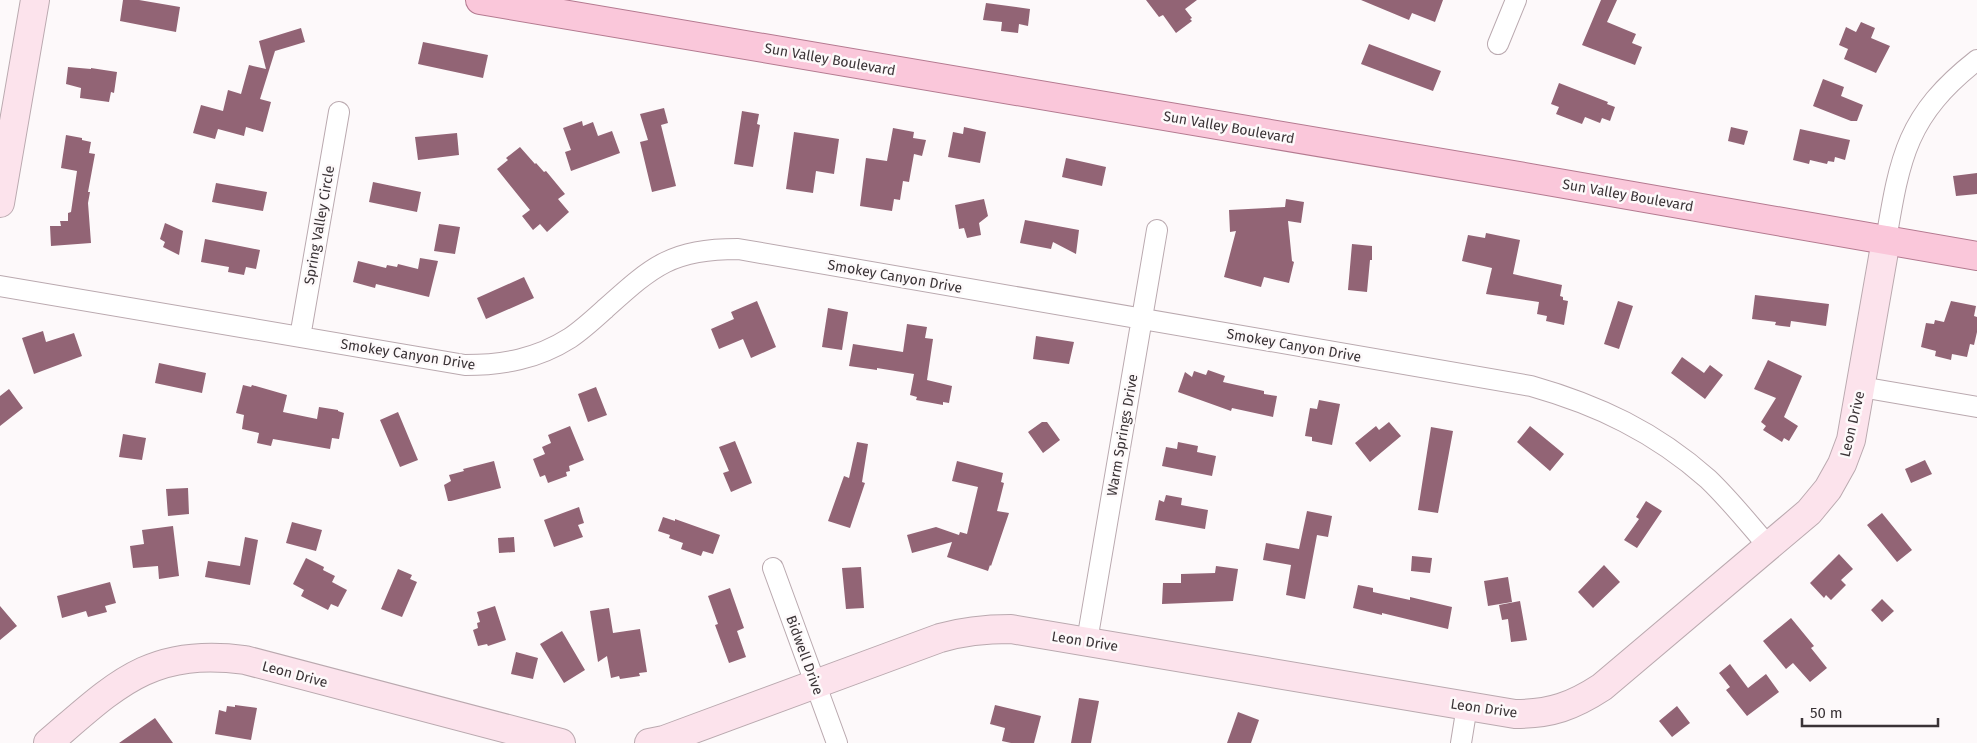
<svg xmlns="http://www.w3.org/2000/svg" width="1977" height="743" viewBox="0 0 1977 743" font-family="'Fira Sans',sans-serif">
<style>
.building{fill:#926475}
.lines{fill:none;stroke-linecap:round;stroke-linejoin:round}
.street-casing{stroke:#baa9af;stroke-width:22}
.secondary-casing{stroke:#baa9af;stroke-width:30}
.primary-casing{stroke:#b47a90;stroke-width:30}
.street{stroke:#fff;stroke-width:20}
.secondary{stroke:#fce3ec;stroke-width:28}
.primary{stroke:#fac7da;stroke-width:28}
.labels{text-anchor:middle;stroke-width:5;stroke-linejoin:round;paint-order:stroke}
.street-label{font-size:14px;fill:#3a3336;stroke:#fdf9fa}
</style>
<rect width="100%" height="100%" fill="#fdf9fa"/>
<!-- building -->
<path class="building" d="M123,0H139L180,7L176,32L120,21Z
M1146,0H1197L1185,9L1192,18L1190,19L1192,21L1176,33L1163,15L1159,17Z
M1361,0H1443L1435,22L1412,13L1409,20Z
M1601,0H1617L1607,22L1636,34L1632,43L1642,47L1635,65L1582,45Z
M986,3L1030,9L1028,26L1019,24L1018,33L1001,31L1002,22L983,20Z
M1861,22L1875,28L1871,38L1890,46L1876,73L1844,59L1848,49L1839,45L1846,27L1856,32Z
M301,28L305,42L275,51L260,99L271,102L263,132L246,127L244,136L218,129L215,139L193,133L201,105L223,111L228,90L241,94L249,65L266,69L259,41Z
M423,42L488,55L483,78L418,64Z
M1369,44L1441,71L1433,91L1361,64Z
M68,67L91,69V68L117,72L114,93L111,92L109,102L80,98L81,88L66,84Z
M1823,79L1844,87L1841,96L1863,105L1857,121H1851L1813,106Z
M1559,83L1608,102L1607,104L1615,107L1610,121L1602,118L1600,123L1585,117L1582,124L1556,114L1559,107L1551,104Z
M664,108L668,123L661,125L676,186L652,192L640,142L648,140L640,114Z
M742,111L759,114L757,124L760,125L753,167L734,164Z
M582,121L583,126L593,122L598,136L612,131L620,153L571,171L565,152L571,150L563,128Z
M964,127L986,132L980,163L948,157L953,132L963,134Z
M1731,127L1748,131L1744,145L1728,141Z
M893,128L914,132L913,138L926,140L922,156L914,154L909,182L903,181L900,200L894,199L892,211L860,206L866,158L887,161Z
M1800,129L1850,140L1845,160L1835,157L1834,162L1828,161L1827,164L1810,160L1809,164L1793,160Z
M794,132L839,139L834,174L816,171L813,193L786,189Z
M457,133L459,155L418,160L415,137Z
M66,135L82,138V140L91,142L89,153L95,154L88,192H90L88,203L91,243L51,246L50,226H61L60,221H68V213L71,212L77,171L61,168Z
M520,147L535,164L536,163L544,172L546,171L565,194L558,199L569,212L547,232L540,224L533,230L522,216L530,210L497,169L508,160L506,158Z
M1066,158L1106,167L1102,186L1062,177Z
M1977,173V194L1956,196L1953,176Z
M373,182L421,192L417,212L369,202Z
M216,183L267,192L263,211L212,202Z
M984,199L988,216L979,223L981,235L967,238L964,228L959,229L955,205Z
M1286,199L1304,202L1301,223L1288,221L1292,261L1294,262L1289,283L1264,277L1261,287L1224,277L1236,231L1230,232L1229,210L1285,207Z
M1025,220L1079,230L1076,254L1053,242L1051,249L1020,243Z
M165,223L183,231L179,255L163,247L165,242L160,239Z
M439,224L460,227L455,254L434,251Z
M1486,233L1520,240L1513,274L1562,285L1560,296L1563,297V300L1568,301L1564,325L1546,321L1547,316L1537,314L1539,302L1486,294L1492,268L1462,261L1468,235L1485,238Z
M205,239L260,250L256,269L246,267L244,275L228,272L229,267L201,262Z
M1352,244L1372,246V260H1370L1367,292L1348,290Z
M420,258L438,261L429,297L376,284L375,288L353,282L358,261L386,268L387,265L397,267L398,264L418,269Z
M524,277L534,298L486,319L477,298Z
M1755,295L1829,304L1826,326L1791,321L1790,327L1775,325L1776,322L1752,319Z
M757,301L776,347L751,358L743,339L719,349L711,329L734,319L731,312Z
M1618,301L1633,306L1619,349L1604,344Z
M1951,301L1976,306L1974,316L1977,317V332L1974,345L1970,344L1967,357L1952,354L1951,360L1935,356L1936,351L1921,347L1926,323L1934,324L1935,320L1944,322Z
M828,308L848,312L842,350L822,347Z
M907,324L927,327L925,338L933,339L927,380L952,386L949,403L943,402V405L916,400L917,397L910,395L914,374L877,368V370L849,366L853,344L903,352Z
M43,331L46,342L74,333L82,356L34,374L22,338Z
M1036,336L1074,342L1069,364L1033,359Z
M1682,357L1704,373L1710,365L1723,375L1705,399L1671,373Z
M1768,360L1802,376L1784,417L1798,426L1789,441L1784,438L1782,442L1763,430L1766,426L1761,422L1776,398L1754,389Z
M159,363L206,373L202,393L155,383Z
M1208,370L1225,376L1223,382L1264,391V394L1277,396L1273,417L1232,408L1231,411L1178,392L1185,372L1192,377L1194,371L1206,375Z
M243,385L251,387L252,385L287,395L283,412L317,419L319,407L338,410V411L344,413L339,439L332,438L330,449L273,439L271,446L257,443L259,433L242,429L244,415L236,413Z
M596,387L607,415L588,422L578,394Z
M9,389L23,408L0,426V396Z
M1319,400L1340,404L1332,445L1312,441V437L1305,436L1310,408L1317,409Z
M398,412L418,460L400,467L380,420Z
M1042,422H1047L1060,440L1043,453L1028,432Z
M1389,422L1401,436L1370,462L1355,443L1376,426L1379,430Z
M570,426L584,460L569,466L570,471L566,472L567,476L548,483L545,475L540,477L533,459L545,454L542,447L551,443L548,435Z
M1530,426L1564,454L1550,471L1517,442Z
M1431,427L1453,431L1438,513L1418,510Z
M123,434L146,438L142,460L119,457Z
M735,441L752,483L731,492L723,473L729,471L719,447Z
M857,442L868,444L862,482L865,483L850,528L828,521L844,476L849,478Z
M1178,442L1198,446L1197,452L1216,456L1212,476L1162,466L1166,447L1177,449Z
M1925,460L1932,474L1911,483L1905,469Z
M494,461L501,488L451,501H448L444,485L451,481L449,475L464,471L463,469Z
M957,461L1003,473L1001,482L1004,483L997,511L1009,513L991,566L990,565L988,571L947,557L952,542L912,553L907,535L936,527L959,535L960,532L967,534L978,487L952,481Z
M188,488L189,514L168,516L166,489Z
M1166,495L1182,498L1181,505L1208,510L1205,529L1155,520L1159,500L1164,502Z
M1646,501L1662,511L1637,548L1624,540L1639,519L1636,517Z
M579,507L584,523L578,525L583,537L554,547L544,520Z
M1307,511L1332,516L1328,537L1317,535L1305,599L1286,595L1291,565L1263,560L1266,543L1299,549Z
M1882,513L1912,550L1897,562L1867,525Z
M663,517L675,521V519L720,535L713,554L703,551L701,556L681,549L683,543L669,538L670,535L658,531Z
M292,522L322,530L316,551L286,543Z
M173,526L179,576L159,579L158,566L133,568L130,546L144,544L142,530Z
M245,537L258,540L250,585L205,577L208,561L240,566Z
M514,537L515,552L499,553L498,538Z
M1839,554L1853,569L1841,580L1846,585L1831,600L1826,595L1824,598L1810,583Z
M1412,556L1432,558L1430,573L1411,571Z
M306,558L324,567L323,570L335,576L332,582L347,590L338,607L331,604L328,610L301,596L304,590L293,584Z
M1604,565L1620,582L1593,608L1578,592Z
M1216,566L1238,569L1233,601L1162,604L1163,583H1181V574L1215,573Z
M861,567L864,608L846,609L842,568Z
M398,569L412,575L410,579L417,582L402,617L381,609Z
M1508,577L1512,602L1488,606L1484,581Z
M110,582L116,603L105,606L107,612L88,617L86,611L62,618L57,596Z
M1358,585L1373,588V592L1410,600V597L1452,607L1448,629L1382,613V615L1353,608Z
M730,588L744,628L737,631L746,657L729,663L715,625L718,624L708,596Z
M1882,599L1894,611L1882,622L1871,610Z
M1520,601L1527,640L1511,642L1508,619L1502,620L1499,605Z
M0,606L17,626L0,640Z
M495,606L506,640L488,646L487,644L478,646L473,630L478,628L477,623L480,622L477,612Z
M609,608L613,633L640,629L647,672L639,673L640,676L620,679L619,676L611,678L607,656L598,662L590,611Z
M1791,618L1814,646L1811,648L1827,668L1810,682L1793,663L1786,669L1763,641Z
M562,631L585,670L564,683L540,644Z
M516,652L538,658L533,679L511,674Z
M1730,664L1748,688L1766,674L1779,692L1747,716L1726,690L1730,687L1719,673Z
M1079,698L1099,701L1091,743H1071Z
M235,705L257,708L251,740L215,734L219,710L226,712L227,706L235,707Z
M995,705L1041,716L1034,743H1011L1002,741L1005,728L990,724Z
M1677,706L1690,723L1672,737L1659,721Z
M1238,712L1259,720L1251,743H1227Z
M155,718L173,743H119Z"/>
<g class="lines">
<!-- street casing -->
<g class="street-casing">
<path id="street" d="M1498,44L1516,0
M1886,240C1900,156 1907,115 1977,60
M0,286L465,365C503,365 537,359 570,338C582,330 594,319 605,309C653,266 671,249 738,249L1531,386C1598,405 1655,432 1708,479C1730,500 1749,524 1769,547
M300,337L339,112
M1861,387L1977,407
M773,568L837,743
M1087,641L1157,230
M1461,743L1467,706"/>
</g>
<!-- secondary casing -->
<g class="secondary-casing">
<path id="secondary" d="M0,203L35,0
M48,743C115,686 149,647 245,660L561,743
M649,743L664,740L940,638C964,631 986,629 1011,629L1515,714C1551,714 1573,706 1602,687L1809,512L1828,489L1842,464L1851,440L1886,240"/>
</g>
<!-- primary casing -->
<g class="primary-casing">
<path id="primary" d="M480,0L1530,178L1977,256"/>
</g>
<!-- street -->
<use href="#street" class="street"/>
<!-- secondary -->
<use href="#secondary" class="secondary"/>
<!-- primary -->
<use href="#primary" class="primary"/>
</g>
<g class="labels">
<!-- street labels -->
<g class="street-label">
<text transform="translate(830 59) rotate(10)" y="5">Sun Valley Boulevard</text>
<text transform="translate(1229 127) rotate(10)" y="5">Sun Valley Boulevard</text>
<text transform="translate(1628 195) rotate(10)" y="5">Sun Valley Boulevard</text>
<text transform="translate(319 225) rotate(-80)" y="5">Spring Valley Circle</text>
<text transform="translate(895 276) rotate(10)" y="5">Smokey Canyon Drive</text>
<text transform="translate(1294 345) rotate(10)" y="5">Smokey Canyon Drive</text>
<text transform="translate(408 354) rotate(9)" y="5">Smokey Canyon Drive</text>
<text transform="translate(1852 424) rotate(-77)" y="5">Leon Drive</text>
<text transform="translate(1122 435) rotate(-80)" y="5">Warm Springs Drive</text>
<text transform="translate(1085 641) rotate(9)" y="5">Leon Drive</text>
<text transform="translate(805 655) rotate(70)" y="5">Bidwell Drive</text>
<text transform="translate(295 674) rotate(15)" y="5">Leon Drive</text>
<text transform="translate(1484 708) rotate(8)" y="5">Leon Drive</text>
</g>
</g>
<!-- scale -->
<path d="M1802 718v8h136v-8" fill="none" stroke="#3a3336" stroke-width="2.5"/>
<text x="1810" y="718" font-size="15" fill="#3a3336" stroke="#fdf9fa" stroke-width="4" paint-order="stroke">50 m</text>
</svg>
